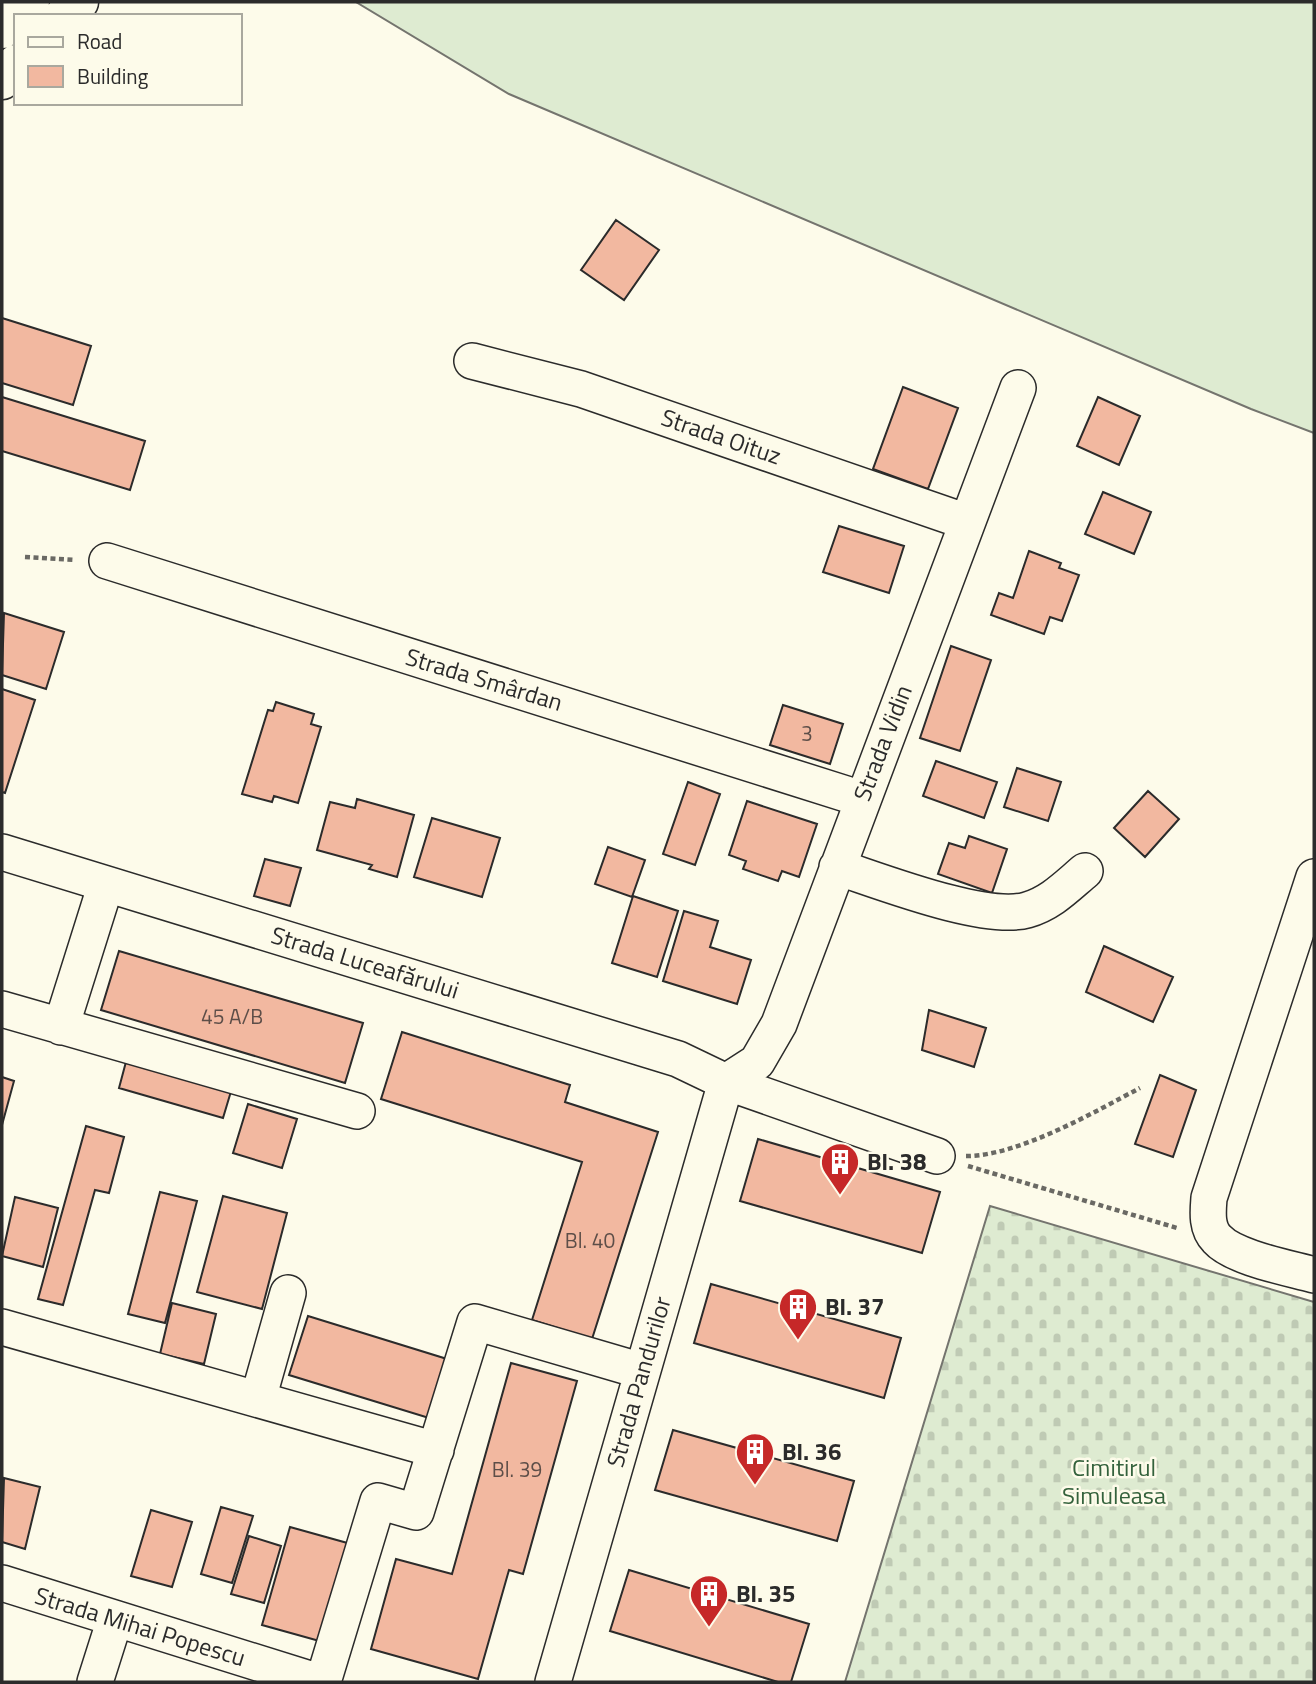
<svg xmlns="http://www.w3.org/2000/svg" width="1316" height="1684" viewBox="0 0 1316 1684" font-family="'Titillium Web',sans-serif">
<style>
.grass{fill:#deebd1;stroke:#74746e;stroke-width:2}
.cemetery{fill:url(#cemetery-stones);stroke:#74746e;stroke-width:2}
.building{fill:#f2b8a0;stroke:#2b2b2b;stroke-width:2}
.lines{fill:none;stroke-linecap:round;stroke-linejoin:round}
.minor-casing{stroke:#2b2b2b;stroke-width:38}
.major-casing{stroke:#2b2b2b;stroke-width:41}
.path{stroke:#6a6964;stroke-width:4.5;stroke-dasharray:5 3.5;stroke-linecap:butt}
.minor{stroke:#fdfbea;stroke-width:35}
.major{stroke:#fdfbea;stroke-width:38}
.labels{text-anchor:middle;stroke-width:5;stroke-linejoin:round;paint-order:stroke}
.number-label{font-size:21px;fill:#5d4e48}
.street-label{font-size:24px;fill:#2b2b2b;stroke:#fdfbea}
.poi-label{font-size:24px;font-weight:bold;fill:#2b2b2b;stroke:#fdfbea;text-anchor:start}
.park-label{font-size:24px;fill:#34623c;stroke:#fdfbea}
</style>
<defs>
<pattern id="cemetery-stones" width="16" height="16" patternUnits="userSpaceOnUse" patternTransform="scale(1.75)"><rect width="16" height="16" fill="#deebd1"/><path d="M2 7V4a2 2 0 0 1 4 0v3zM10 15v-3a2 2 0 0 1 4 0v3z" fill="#bfcab4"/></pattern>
</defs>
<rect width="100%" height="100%" fill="#fdfbea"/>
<!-- grass -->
<path class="grass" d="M356,2H1314V433L1251,409L509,94Z"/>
<!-- cemetery -->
<path class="cemetery" d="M990,1206L1314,1302V1682H845Z"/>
<!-- building -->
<path class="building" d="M616,220L659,250L624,300L581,270Z
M2,318L91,346L73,405L2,383Z
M903,387L958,408L928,489L873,469Z
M2,397L145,441L130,490L2,451Z
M1098,397L1140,416L1119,465L1077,446Z
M1103,492L1151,512L1134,554L1085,534Z
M839,526L904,546L889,593L823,572Z
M1029,551L1061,563L1059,568L1079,575L1062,621L1050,617L1044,634L991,615L999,593L1013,598Z
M4,613L64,632L46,689L2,675Z
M951,646L991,660L960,751L920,738Z
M2,689L35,700L5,793L2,792Z
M276,702L314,714L311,724L321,727L298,803L274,796L272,802L242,794L268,710L273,711Z
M783,705L843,724L830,764L770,745Z
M936,761L997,782L984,818L923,796Z
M1017,768L1061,782L1048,821L1004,807Z
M688,782L720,794L695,865L663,854Z
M1148,791L1179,819L1145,857L1114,828Z
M357,799L414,815L397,877L369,869L372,865L317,850L330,802L355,808Z
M747,801L817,824L799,877L782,871L778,881L743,869L746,861L729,855Z
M432,818L500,838L482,897L414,877Z
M969,836L1007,849L992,893L938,874L949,843L965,848Z
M608,847L645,860L632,897L595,884Z
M265,859L301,868L290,906L254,896Z
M633,896L678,911L657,977L612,963Z
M684,911L718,921L710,947L751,960L737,1004L663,981Z
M1104,946L1173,977L1153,1022L1086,992Z
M119,951L363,1023L345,1083L101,1010Z
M929,1010L986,1028L974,1067L922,1050Z
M402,1032L570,1085L565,1102L658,1132L592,1339L532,1320L582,1162L381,1099Z
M127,1058L232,1088L223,1118L119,1088Z
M1160,1075L1196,1090L1173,1157L1135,1144Z
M2,1077L14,1081L2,1125Z
M248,1104L297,1119L282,1168L233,1153Z
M86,1126L124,1137L109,1193L95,1190L63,1305L38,1299Z
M758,1139L940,1192L922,1253L740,1201Z
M160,1192L197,1201L165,1323L128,1314Z
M223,1196L287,1213L262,1309L197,1292Z
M15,1197L58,1208L43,1267L2,1256Z
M711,1284L901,1338L884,1398L694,1343Z
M172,1303L216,1314L204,1364L160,1354Z
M308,1316L447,1359L429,1418L289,1375Z
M511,1363L577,1381L523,1574L509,1570L478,1679L371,1649L396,1559L452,1574Z
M673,1430L854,1481L837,1541L655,1490Z
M4,1478L40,1487L25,1549L2,1542Z
M221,1507L253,1516L232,1583L201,1574Z
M151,1510L192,1522L172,1587L131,1576Z
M290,1527L351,1544L323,1642L262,1625Z
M249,1536L281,1546L264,1603L231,1594Z
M629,1570L809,1624L791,1682H778L610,1631Z"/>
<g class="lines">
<!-- minor casing -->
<g class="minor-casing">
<path id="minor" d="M472,361L581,389L967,522
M107,561L862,799
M2,852L678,1059L726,1082L937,1156
M837,867C880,881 985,922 1027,910C1051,903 1066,887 1085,871
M1314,877L1209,1198C1208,1211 1206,1228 1217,1239C1234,1258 1289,1268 1314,1275
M2,1009L357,1111
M61,1027L106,884
M726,1082L757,1062L779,1024L1018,388
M2,1327L436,1450
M258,1399L288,1293
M2,1583L319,1682
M95,1682L115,1619
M323,1682L378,1501L416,1512L475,1322L642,1371
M553,1682L726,1082"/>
</g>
<!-- major casing -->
<g class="major-casing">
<path id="major" d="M64,16L79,2
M2,29L30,2
M2,80L16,64"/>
</g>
<!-- path -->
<path class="path" d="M25,557L75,560
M966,1156C1019,1156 1094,1112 1140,1088
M968,1166L1177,1228"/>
<!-- minor -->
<use href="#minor" class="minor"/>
<!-- major -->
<use href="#major" class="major"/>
</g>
<!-- icons -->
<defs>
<g id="building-pin" transform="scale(2.0125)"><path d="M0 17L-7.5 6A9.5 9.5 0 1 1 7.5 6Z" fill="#c62828" stroke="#fdfbea"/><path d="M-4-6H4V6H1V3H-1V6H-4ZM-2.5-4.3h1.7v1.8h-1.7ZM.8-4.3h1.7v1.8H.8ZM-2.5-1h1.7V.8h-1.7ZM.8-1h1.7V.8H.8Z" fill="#fff"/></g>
</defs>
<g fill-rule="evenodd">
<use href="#building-pin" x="840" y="1162"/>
<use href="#building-pin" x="798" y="1307"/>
<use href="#building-pin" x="755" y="1452"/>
<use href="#building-pin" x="709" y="1594"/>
</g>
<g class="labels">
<!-- number labels -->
<g class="number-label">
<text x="807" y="741">3</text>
<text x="232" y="1024">45 A/B</text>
<text x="590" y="1248">Bl. 40</text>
<text x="517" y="1477">Bl. 39</text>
</g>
<!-- street labels -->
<g class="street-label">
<text transform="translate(721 437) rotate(19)" y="8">Strada Oituz</text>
<text transform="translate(484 680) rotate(17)" y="8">Strada Smârdan</text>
<text transform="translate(883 743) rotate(-69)" y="8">Strada Vidin</text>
<text transform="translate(365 963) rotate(17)" y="8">Strada Luceafărului</text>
<text transform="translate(639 1382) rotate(-74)" y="8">Strada Pandurilor</text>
<text transform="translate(140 1627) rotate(17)" y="8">Strada Mihai Popescu</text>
</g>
<!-- poi labels -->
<g class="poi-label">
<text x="867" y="1170">Bl. 38</text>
<text x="825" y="1315">Bl. 37</text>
<text x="782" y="1460">Bl. 36</text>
<text x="736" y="1602">Bl. 35</text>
</g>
<!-- park labels -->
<g class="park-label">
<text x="1114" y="1476">Cimitirul<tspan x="1114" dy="28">Simuleasa</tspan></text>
</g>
</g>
<!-- border -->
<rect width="1316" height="1684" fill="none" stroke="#2b2b2b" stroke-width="7"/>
<!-- legend -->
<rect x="14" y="14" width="228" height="91" fill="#fdfbea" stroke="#a9a89e" stroke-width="2"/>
<rect x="28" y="37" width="35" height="10" fill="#fdfbea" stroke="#a9a89e" stroke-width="2"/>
<text x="77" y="49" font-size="21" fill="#2b2b2b">Road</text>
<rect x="28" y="66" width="35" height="21" fill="#f2b8a0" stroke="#a9a89e" stroke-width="2"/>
<text x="77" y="84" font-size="21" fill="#2b2b2b">Building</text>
</svg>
